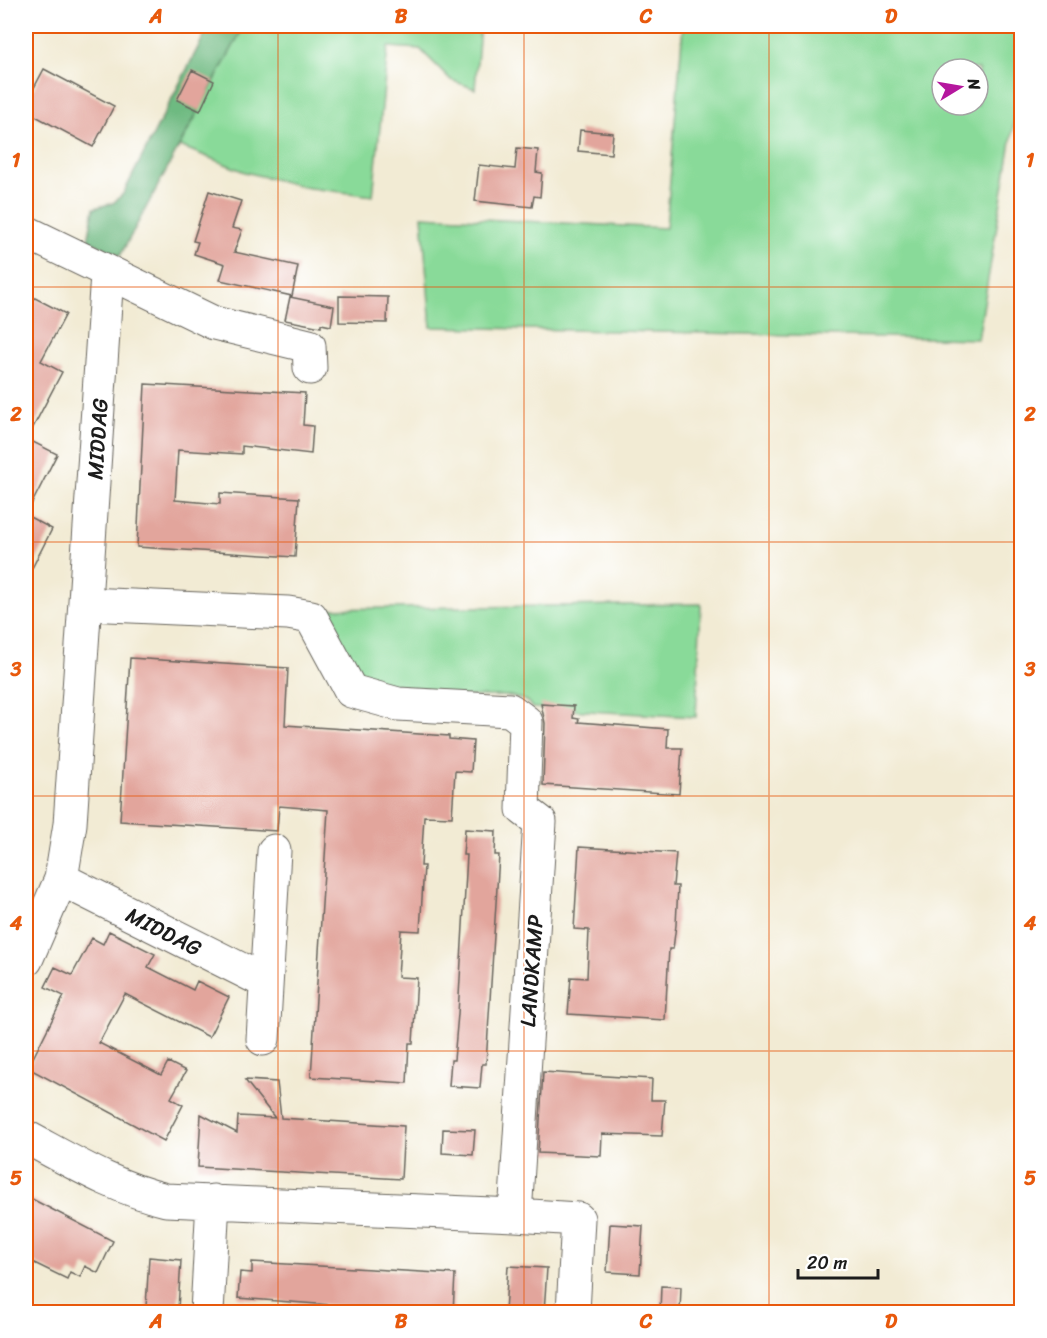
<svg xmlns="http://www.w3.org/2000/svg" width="1047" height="1338" viewBox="0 0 1047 1338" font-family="Sriracha,sans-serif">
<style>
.green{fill:#89da99;stroke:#527b5a;stroke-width:1.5;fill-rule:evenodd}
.forest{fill:#6eba81;stroke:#456b4e;stroke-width:1.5}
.building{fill:#e2a59c}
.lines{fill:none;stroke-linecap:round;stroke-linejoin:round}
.minor-casing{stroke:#67645c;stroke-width:35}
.minor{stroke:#fff;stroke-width:33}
.grid{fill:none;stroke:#e8590c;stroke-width:1.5;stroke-opacity:0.55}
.labels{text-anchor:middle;stroke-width:4.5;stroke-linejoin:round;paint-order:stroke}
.street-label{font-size:22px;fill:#1c1c1c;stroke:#fff}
.neatline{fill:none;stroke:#e8590c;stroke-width:2}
.grid-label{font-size:20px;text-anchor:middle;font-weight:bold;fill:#e8590c}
</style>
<rect width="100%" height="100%" fill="#fff"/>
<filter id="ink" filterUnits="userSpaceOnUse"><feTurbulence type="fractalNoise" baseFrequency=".0167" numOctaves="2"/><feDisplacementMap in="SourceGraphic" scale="12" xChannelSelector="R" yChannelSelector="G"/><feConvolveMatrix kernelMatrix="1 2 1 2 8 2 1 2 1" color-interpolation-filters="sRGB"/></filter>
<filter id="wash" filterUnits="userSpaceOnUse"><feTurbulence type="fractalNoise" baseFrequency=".008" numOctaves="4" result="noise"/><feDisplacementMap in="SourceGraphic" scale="24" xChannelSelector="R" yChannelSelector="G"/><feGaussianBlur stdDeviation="1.35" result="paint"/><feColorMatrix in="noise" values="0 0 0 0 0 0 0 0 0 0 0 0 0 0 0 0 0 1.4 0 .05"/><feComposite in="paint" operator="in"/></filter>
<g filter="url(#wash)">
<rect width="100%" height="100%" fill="#f2ebd4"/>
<!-- green -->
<path class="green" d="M244,26H480L475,89L451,80L420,49L388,47L373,196L309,188L245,172L180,146Z
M683,26H1021V81L978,339L431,327L422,216L666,228ZM942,69H978V105H942Z
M701,604L696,717L532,708L527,701L510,696L406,697L359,678L315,609Z"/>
<!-- forest -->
<path class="forest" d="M209,26H244L120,256L88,240L94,208L113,203L123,194Z"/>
<g id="blocks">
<!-- building -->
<path class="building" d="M44,69L114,106L93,147L26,111V103Z
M192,70L214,81L200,111L177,100Z
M580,130L613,133L611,154L578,151Z
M517,148L538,150L536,172L542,173L540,197L534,196L532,207L475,201L479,165L515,169Z
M209,191L241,201L232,228L242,230L234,252L298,266L292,296L220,280L225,264L194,254L198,242L193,241Z
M339,296L388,297L387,323L339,322Z
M33,297L66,314L41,361L62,372L27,439L57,454L26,515V311Z
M290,297L334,306L331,326L321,324V327L285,320Z
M145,384L305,393L303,425L313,426L311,454L242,446V454L178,450L175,500L220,504V493L299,498L295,557L137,547Z
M26,515L52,529L26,580Z
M130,658L288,668L285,725L449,736V739L473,741L471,772L455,771L452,817L424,816L421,866H424L420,931L401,930L398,977L417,978L413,1043H409L407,1083L311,1077L328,810L279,806L277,831L120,821Z
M541,704L574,706L573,718L579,719L578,722L668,729L667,748H682L679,794L543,785L545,723Z
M465,829L496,831L495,855H499L486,1064H482L480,1088L449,1086L451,1060H454L458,1014L467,855H463Z
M579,847L676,853L673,886H678L676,925L673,949H669L665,1020L568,1014L571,977L587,978L589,930L574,929Z
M109,931L155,954L148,967L193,990L197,981L229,997L209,1037L125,994L99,1043L161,1075L168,1062L186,1071L171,1098L183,1105L164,1141L28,1068L64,996L45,987L55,967L72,975L92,938L103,944Z
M543,1072L652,1079L651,1100H665L662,1136L602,1134L601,1156L538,1153Z
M245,1080L277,1082L281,1118L404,1126L401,1179L198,1167L201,1114L237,1133L238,1116L275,1118Z
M443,1129L475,1130L473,1155L442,1153Z
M32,1199L113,1241L98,1273L85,1266L80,1277L70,1272L67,1279L26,1259V1211Z
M610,1224L643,1226L640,1274L607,1272Z
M149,1257L181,1260L178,1309L146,1307Z
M252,1262L455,1274L453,1312H383L384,1309L238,1298L240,1272L252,1273Z
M508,1266L547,1268L544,1312H505Z
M661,1286L681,1287L680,1312H660Z"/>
</g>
</g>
<g filter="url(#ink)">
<use href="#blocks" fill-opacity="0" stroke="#67645c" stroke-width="1.5"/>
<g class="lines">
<!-- minor casing -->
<g class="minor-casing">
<path id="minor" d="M26,232L214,323L309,346L310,368
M61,879L266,982
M26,960L61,879L70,824L107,274
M263,1039L274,851
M26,1137C71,1161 115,1188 166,1200L515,1215L540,822L523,809L526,722L510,710L398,704L351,691L311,617L288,613L87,604
M515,1215L578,1219L573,1312
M207,1312L213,1201"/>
</g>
<!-- minor -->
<use href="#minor" class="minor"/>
</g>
</g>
<!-- grid -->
<path class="grid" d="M278,26V1312M524,26V1312M769,26V1312M26,287H1022M26,542H1022M26,796H1022M26,1051H1022"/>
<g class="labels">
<!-- street labels -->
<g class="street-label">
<text transform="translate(97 439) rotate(-86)" y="8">MIDDAG</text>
<text transform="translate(164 931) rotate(27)" y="8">MIDDAG</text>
<text transform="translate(531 971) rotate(-86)" y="8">LANDKAMP</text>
</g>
</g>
<!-- margin -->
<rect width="1047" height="1338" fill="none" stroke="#fff" stroke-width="66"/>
<!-- north arrow -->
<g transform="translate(960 87) rotate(79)"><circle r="28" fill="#ffffff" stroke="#a4a4a4" stroke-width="1.5"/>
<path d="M0-4.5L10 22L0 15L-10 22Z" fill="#b5179e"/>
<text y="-9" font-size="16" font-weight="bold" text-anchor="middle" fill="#1c1c1c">N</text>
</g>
<!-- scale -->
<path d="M798 1269v9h80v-9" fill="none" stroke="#1c1c1c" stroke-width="3"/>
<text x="807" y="1269" font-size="18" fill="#1c1c1c" stroke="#ffffff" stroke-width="4.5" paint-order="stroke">20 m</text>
<rect x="33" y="33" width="981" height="1272" class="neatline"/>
<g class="grid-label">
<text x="156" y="23">A</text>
<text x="401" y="23">B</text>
<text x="646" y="23">C</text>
<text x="891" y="23">D</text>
<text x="16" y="167">1</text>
<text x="1030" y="167">1</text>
<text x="16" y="421">2</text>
<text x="1030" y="421">2</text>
<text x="16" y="676">3</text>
<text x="1030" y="676">3</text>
<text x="16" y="930">4</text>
<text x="1030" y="930">4</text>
<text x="16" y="1185">5</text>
<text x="1030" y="1185">5</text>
<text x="156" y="1328">A</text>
<text x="401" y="1328">B</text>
<text x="646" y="1328">C</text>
<text x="891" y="1328">D</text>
</g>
</svg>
